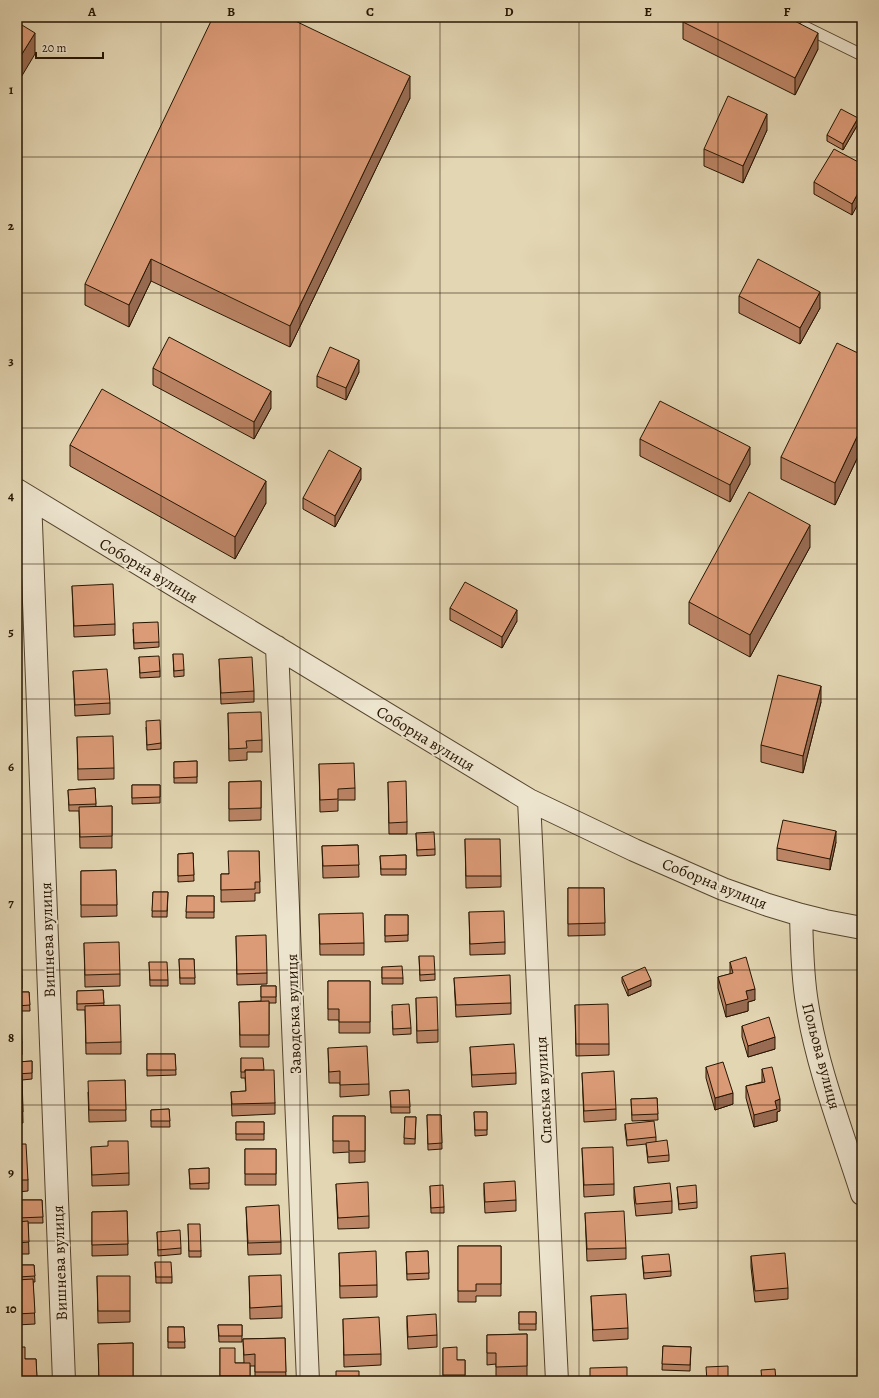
<svg xmlns="http://www.w3.org/2000/svg" width="879" height="1398" viewBox="0 0 879 1398" font-family="Alegreya,serif">
<style>
.lines{fill:none;stroke-linecap:round;stroke-linejoin:round}
.lane-casing{stroke:#55442d;stroke-width:13}
.street-casing{stroke:#55442d;stroke-width:24}
.lane{stroke:#ede4ce;stroke-width:11}
.street{stroke:#ede4ce;stroke-width:22}
.wall{fill:#bc8566;stroke:#261400}
.shaded-wall{fill:#996c53;stroke:#261400}
.building{fill:#db9b77;stroke:#261400}
.grid{fill:none;stroke:#261400;stroke-width:1;stroke-opacity:0.55}
.labels{text-anchor:middle;stroke-width:4;stroke-linejoin:round;paint-order:stroke}
.street-label{font-size:16px;fill:#261400;stroke:#ede4ce}
.neatline{fill:none;stroke:#261400;stroke-width:1.5}
.grid-label{font-size:13px;text-anchor:middle;font-weight:bold;fill:#261400}
</style>
<rect width="100%" height="100%" fill="#e3d6b3"/>
<filter id="stains"><feTurbulence type="fractalNoise" baseFrequency=".005" numOctaves="4"/><feColorMatrix values="0 0 0 0 .2 0 0 0 0 .09 0 0 0 0 .02 0 0 0 .5 -.17"/></filter>
<radialGradient id="worn" r=".72"><stop offset=".6" stop-color="#630" stop-opacity="0"/><stop offset="1" stop-color="#630" stop-opacity=".3"/></radialGradient>
<g class="lines">
<!-- lane casing -->
<g class="lane-casing">
<path id="lane" d="M805,27L862,55"/>
</g>
<!-- street casing -->
<g class="street-casing">
<path id="street" d="M17,490L529,800L634,850L723,889L768,905L801,915L825,921L862,928
M30,498L64,1381
M277,647L308,1381
M529,800L557,1381
M801,915C802,944 802,974 807,1003C817,1068 842,1131 862,1194"/>
</g>
<!-- lane -->
<use href="#lane" class="lane"/>
<!-- street -->
<use href="#street" class="street"/>
</g>
<!-- wall -->
<path class="wall" d="M683,22L818,49L795,95L683,39Z
M410,98L290,347L151,281L129,327L85,305V284Z
M858,124L843,150L827,141V135Z
M767,130L743,183L704,166V149Z
M862,164L852,215L814,194V182Z
M739,296L820,308L800,344L739,313Z
M862,355V448L835,505L781,479V457Z
M153,368L271,408L254,439L153,385Z
M359,372L346,400L317,387V376Z
M640,439L750,464L730,502L640,456Z
M70,445L266,503L235,559L70,466Z
M361,479L335,527L303,509V498Z
M810,547L750,657L689,624V602Z
M72,586L115,624V635L74,637Z
M450,608L517,621L502,648L450,620Z
M133,629L159,642V647L134,649Z
M173,654L184,670V676L174,677Z
M139,657L160,671V677L140,678Z
M219,659L254,691V702L221,704Z
M73,671L110,703V714L75,716Z
M821,702L803,773L761,762V745Z
M228,713L262,740V752H247V760L229,761Z
M146,727L161,743V749L147,750Z
M77,737L114,768V779L78,780Z
M197,761V783H174V762Z
M319,764L355,788V800H338V811L320,812Z
M261,781V820L229,821V782Z
M388,782L407,822V834H389Z
M132,785H160V803L132,804Z
M95,788L96,807L112,806V848H80L79,811H69L68,790Z
M416,833L435,849V855L417,856Z
M465,839L501,876V887L466,888Z
M836,842L830,870L777,860V848Z
M358,845L359,877L323,878L322,846Z
M259,851L260,893H255V901L221,902V874H228Z
M193,853L194,881L178,882V854Z
M406,855V875H381L380,856Z
M116,870L117,916L81,917V871Z
M17,877L18,908V919H17Z
M568,888H604L605,935L568,936Z
M153,892H168L167,917H152Z
M187,896H214V918H186Z
M469,912L505,942V954L470,955Z
M319,914L364,943V955H320Z
M385,915H408V941L385,942Z
M236,936L267,973V984L237,985Z
M84,943L120,974V986L85,987Z
M17,955L22,977V989H17Z
M419,956L435,974V980L420,981Z
M179,959H194L195,984H180Z
M149,962L168,980V986H150Z
M730,962L755,1000L748,1002V1011L726,1017L718,988V977L730,974Z
M382,967L403,978V984H382Z
M622,977L651,986L628,996L622,982Z
M454,978L511,1003V1014L456,1017Z
M328,981H370V1033H339V1020H328Z
M261,986H276V1003H269V1047H240L239,1002L261,1001Z
M103,990L104,1006L121,1042V1054H86L85,1010H77V991Z
M17,992H29L30,1011H17Z
M416,998L438,1030V1042L417,1043Z
M575,1005L609,1044V1055L576,1056Z
M392,1011L411,1028V1034L393,1035Z
M17,1021L22,1043V1055H17Z
M742,1026L775,1049L748,1057L742,1037Z
M470,1047L516,1073V1084L472,1087Z
M328,1048L369,1084V1095L340,1097V1083H329Z
M147,1054H175L176,1075L147,1076Z
M241,1058L264,1070L275,1103V1114L232,1116L231,1092L246,1091L245,1078H241Z
M32,1061V1079L22,1080L23,1123H17V1062Z
M706,1067L733,1104L715,1110L706,1078Z
M762,1069L780,1111L777,1112V1121L754,1127L746,1098V1086L762,1082Z
M582,1073L616,1109V1120L584,1122Z
M125,1080L126,1121L89,1122L88,1092Z
M409,1090L410,1113H391L390,1091Z
M657,1098L658,1120L632,1121L631,1099Z
M169,1109L170,1127H151V1110Z
M474,1112H487V1135L475,1136Z
M427,1115H441L442,1149L428,1150Z
M333,1116H365V1162L349,1163V1152L333,1153Z
M405,1117H416L415,1144H404Z
M236,1122H264V1140H236Z
M625,1124L656,1137V1142L669,1155V1161L648,1163L646,1144L627,1146L625,1129Z
M17,1144L28,1180V1191L17,1192Z
M91,1147L129,1173V1185L92,1186Z
M582,1148L614,1184V1195L584,1197Z
M245,1149H276V1185H245Z
M209,1168V1189H190L189,1169Z
M484,1183L516,1200V1211L485,1213L484,1194Z
M336,1184L369,1216V1228L338,1229Z
M430,1186L444,1207V1213H431Z
M634,1187L672,1201V1213L636,1216L634,1198Z
M677,1187L697,1202V1208L679,1210Z
M17,1200H42L43,1223H28L29,1254H17Z
M246,1207L281,1242V1254L248,1255Z
M127,1211L128,1255L92,1256V1212Z
M585,1213L626,1248V1259L587,1261Z
M188,1224L201,1251V1257H189Z
M157,1232L181,1248V1254L158,1256Z
M458,1246H501V1296H476V1302H458Z
M428,1251L429,1279L407,1280L406,1252Z
M339,1253L377,1285V1297L340,1298Z
M642,1256L671,1271V1276L644,1279Z
M751,1256L788,1288V1299L755,1302L751,1267Z
M155,1262L172,1277V1283H156Z
M17,1265H34L35,1282H33L35,1324L17,1325Z
M97,1276L130,1311V1322L98,1323Z
M249,1276L282,1306V1318L250,1319Z
M591,1296L628,1328V1339L593,1341Z
M519,1312H536V1330H519Z
M407,1316L437,1335V1347L408,1349L407,1327Z
M343,1319L381,1354V1365L344,1367Z
M218,1325H242V1342H219Z
M168,1327H184L185,1348H168Z
M527,1334V1378L496,1379V1364L487,1365V1335Z
M285,1338L286,1381H255V1366H250V1381H220V1348L235,1363H244L243,1339Z
M133,1343V1381H99L98,1344Z
M663,1346L691,1347L690,1371L662,1370Z
M17,1347L25,1359H36L37,1381H17Z
M443,1348L457,1360H465V1381H443Z"/>
<!-- shaded-wall -->
<path class="shaded-wall" d="M17,17H24L17,28Z
M35,33V54L17,84V62Z
M818,33V49L795,95V78Z
M410,76V98L290,347V326Z
M767,114V130L743,183V166Z
M858,118V124L843,150V144Z
M862,186V197L852,215V204Z
M151,259V281L129,327V305Z
M820,292V308L800,344V328Z
M359,360V372L346,400V388Z
M271,391V408L254,439V422Z
M862,426V448L835,505V483Z
M750,447V464L730,502V485Z
M361,468V479L335,527V516Z
M266,481V503L235,559V537Z
M810,525V547L750,657V635Z
M517,610V621L502,648V637Z
M821,686V702L803,773V756Z
M836,831V842L830,870V859Z
M651,980V986L628,996V990Z
M755,989V1000L748,1002V1011L726,1017V1005L746,991Z
M775,1037V1049L748,1057V1046Z
M733,1093V1104L715,1110V1098Z
M780,1099V1111L777,1112V1121L754,1127V1115L775,1101Z"/>
<!-- building -->
<path class="building" d="M213,17H287L410,76L290,326L151,259L129,305L85,284Z
M685,17H787L818,33L795,78L683,22Z
M17,22L35,33L17,62Z
M728,96L767,114L743,166L704,149Z
M841,109L858,118L843,144L827,135Z
M834,149L862,164V186L852,204L814,182Z
M758,259L820,292L800,328L739,296Z
M169,337L271,391L254,422L153,368Z
M837,343L862,355V426L835,483L781,457Z
M330,347L359,360L346,388L317,376Z
M102,389L266,481L235,537L70,445Z
M660,401L750,447L730,485L640,439Z
M329,450L361,468L335,516L303,498Z
M749,492L810,525L750,635L689,602Z
M465,582L517,610L502,637L450,608Z
M113,584L115,624L74,626L72,586Z
M158,622L159,642L134,643L133,623Z
M173,654H183L184,670L174,671Z
M159,656L160,671L140,673L139,657Z
M252,657L254,691L221,693L219,659Z
M107,669L110,703L75,705L73,671Z
M778,675L821,686L803,756L761,745Z
M261,712L262,740L246,741L247,748L229,749L228,713Z
M160,720L161,743L147,745L146,721Z
M113,736L114,768L78,769L77,737Z
M197,761V777L174,778V762Z
M354,763L355,788L338,789V799L320,800L319,764Z
M261,781V808L229,809V782Z
M406,781L407,822L389,823L388,782Z
M132,785H160V797L132,798Z
M95,788L96,804L69,805L68,790Z
M112,806V836L80,837L79,807Z
M783,820L836,831L830,859L777,848Z
M434,832L435,849L417,850L416,833Z
M465,839H500L501,876H466Z
M358,845L359,865L323,866L322,846Z
M228,851H259L260,882H255V889L221,890V874H229Z
M193,853L194,875L178,876V854Z
M406,855V869H381L380,856Z
M116,870L117,905H81V871Z
M17,877L18,908H17Z
M568,888H604L605,923L568,924Z
M153,892H168L167,911H152Z
M187,896H214V912H186Z
M504,911L505,942L470,944L469,912Z
M363,913L364,943L320,944L319,914Z
M385,915H408V935L385,936Z
M266,935L267,973L237,974L236,936Z
M119,942L120,974L85,975L84,943Z
M17,955H21L22,977L17,978Z
M419,956H434L435,974L420,975Z
M746,957L755,989L746,991L748,999L726,1005L718,977L733,973L730,962Z
M179,959H194L195,978H180Z
M149,962H167L168,980H150Z
M402,966L403,978H382V967Z
M645,967L651,980L628,990L622,977Z
M510,975L511,1003L456,1005L454,978Z
M328,981H370V1022H339V1009H328Z
M261,986H276V997H261Z
M103,990L104,1003L77,1004V991Z
M17,992H29L30,1005L17,1006Z
M437,997L438,1030L417,1031L416,998Z
M269,1001V1035H240L239,1002Z
M409,1004L411,1028L393,1029L392,1005Z
M608,1004L609,1044H576L575,1005Z
M120,1005L121,1042L86,1043L85,1006Z
M769,1017L775,1037L748,1046L742,1026Z
M17,1021H21L22,1043H17Z
M514,1044L516,1073L472,1075L470,1047Z
M367,1046L369,1084L340,1085V1071L329,1072L328,1048Z
M147,1054H175L176,1070H147Z
M241,1058H263L264,1070H245V1072H241Z
M32,1061V1073L17,1074V1062Z
M723,1062L733,1093L715,1098L706,1067Z
M772,1067L780,1099L775,1101L777,1109L754,1115L746,1086L765,1082L762,1069Z
M245,1070H274L275,1103L232,1104L231,1092L246,1091Z
M614,1071L616,1109L584,1111L582,1073Z
M17,1075H22L23,1112H17Z
M125,1080L126,1110H89L88,1081Z
M409,1090L410,1107H391L390,1091Z
M657,1098L658,1114L632,1115L631,1099Z
M169,1109L170,1121H151V1110Z
M474,1112H487V1130H475Z
M427,1115H441L442,1143L428,1144Z
M333,1116H365V1151H349V1141H333Z
M405,1117H416L415,1139L404,1138Z
M654,1121L656,1137L627,1140L625,1124Z
M236,1122H264V1134H236Z
M667,1140L669,1155L648,1157L646,1143Z
M108,1141H128L129,1173L92,1175L91,1147L108,1146Z
M17,1144H26L28,1180H17Z
M613,1147L614,1184L584,1185L582,1148Z
M245,1149H276V1174H245Z
M209,1168V1183L190,1184L189,1169Z
M515,1181L516,1200L485,1202L484,1183Z
M368,1182L369,1216L338,1218L336,1184Z
M670,1183L672,1201L636,1204L634,1187Z
M443,1185L444,1207L431,1208L430,1186Z
M696,1185L697,1202L679,1204L677,1187Z
M17,1200H42L43,1217L17,1218Z
M279,1205L281,1242L248,1243L246,1207Z
M127,1211L128,1244L92,1245V1212Z
M624,1211L626,1248L587,1249L585,1213Z
M28,1221L29,1242L17,1243V1222Z
M188,1224H200L201,1251H189Z
M180,1230L181,1248L158,1250L157,1232Z
M458,1246H501V1284H476V1291H458Z
M376,1251L377,1285L340,1286L339,1253Z
M428,1251L429,1273L407,1274L406,1252Z
M785,1253L788,1288L755,1291L751,1256Z
M669,1254L671,1271L644,1273L642,1256Z
M155,1262H171L172,1277H156Z
M17,1265H34L35,1276L18,1277Z
M281,1275L282,1306L250,1308L249,1276Z
M97,1276H130V1311H98Z
M33,1279L35,1313L17,1314V1280Z
M626,1294L628,1328L593,1330L591,1296Z
M519,1312H536V1324H519Z
M436,1314L437,1335L408,1337L407,1316Z
M379,1317L381,1354L344,1355L343,1319Z
M218,1325H242V1336H219Z
M168,1327H184L185,1342H168Z
M527,1334V1366L496,1367V1353H487V1335Z
M285,1338L286,1372H255V1354L244,1355L243,1339Z
M133,1343V1380H99L98,1344Z
M663,1346L691,1347L690,1365L662,1364Z
M17,1347H25V1359H36L37,1377L17,1378Z
M457,1347V1360H465V1375H443V1348Z
M220,1348H235V1363H250V1376H220Z
M728,1366V1381H707L706,1367Z
M627,1367V1381H590V1368Z
M775,1369L776,1381H762L761,1370Z
M336,1371H359V1381H336Z
M843,1377L844,1381H818V1378Z"/>
<!-- grid -->
<path class="grid" d="M161,17V1381M300,17V1381M440,17V1381M579,17V1381M718,17V1381M17,157H862M17,293H862M17,428H862M17,564H862M17,699H862M17,834H862M17,970H862M17,1105H862M17,1241H862"/>
<g class="labels">
<!-- street labels -->
<g class="street-label">
<text transform="translate(149 570) rotate(31)" y="6">Соборна вулиця</text>
<text transform="translate(426 738) rotate(31)" y="6">Соборна вулиця</text>
<text transform="translate(715 883) rotate(22)" y="6">Соборна вулиця</text>
<text transform="translate(47 940) rotate(-92)" y="6">Вишнева вулиця</text>
<text transform="translate(293 1014) rotate(-92)" y="6">Заводська вулиця</text>
<text transform="translate(822 1056) rotate(75)" y="6">Польова вулиця</text>
<text transform="translate(543 1090) rotate(-93)" y="6">Спаська вулиця</text>
<text transform="translate(59 1263) rotate(-92)" y="6">Вишнева вулиця</text>
</g>
</g>
<!-- margin -->
<rect width="879" height="1398" fill="none" stroke="#e3d6b3" stroke-width="44"/>
<!-- scale -->
<path d="M36 52v6h67v-6" fill="none" stroke="#261400" stroke-width="2"/>
<text x="42" y="52" font-size="12" fill="#261400" stroke="#ede4ce" stroke-width="3" paint-order="stroke">20 m</text>
<rect x="22" y="22" width="835" height="1354" class="neatline"/>
<g class="grid-label">
<text x="92" y="16">A</text>
<text x="231" y="16">B</text>
<text x="370" y="16">C</text>
<text x="509" y="16">D</text>
<text x="648" y="16">E</text>
<text x="787" y="16">F</text>
<text x="11" y="94">1</text>
<text x="11" y="230">2</text>
<text x="11" y="365">3</text>
<text x="11" y="500">4</text>
<text x="11" y="636">5</text>
<text x="11" y="771">6</text>
<text x="11" y="907">7</text>
<text x="11" y="1042">8</text>
<text x="11" y="1177">9</text>
<text x="11" y="1313">10</text>
</g>
<rect width="100%" height="100%" filter="url(#stains)"/>
<rect width="100%" height="100%" fill="url(#worn)"/>
</svg>
